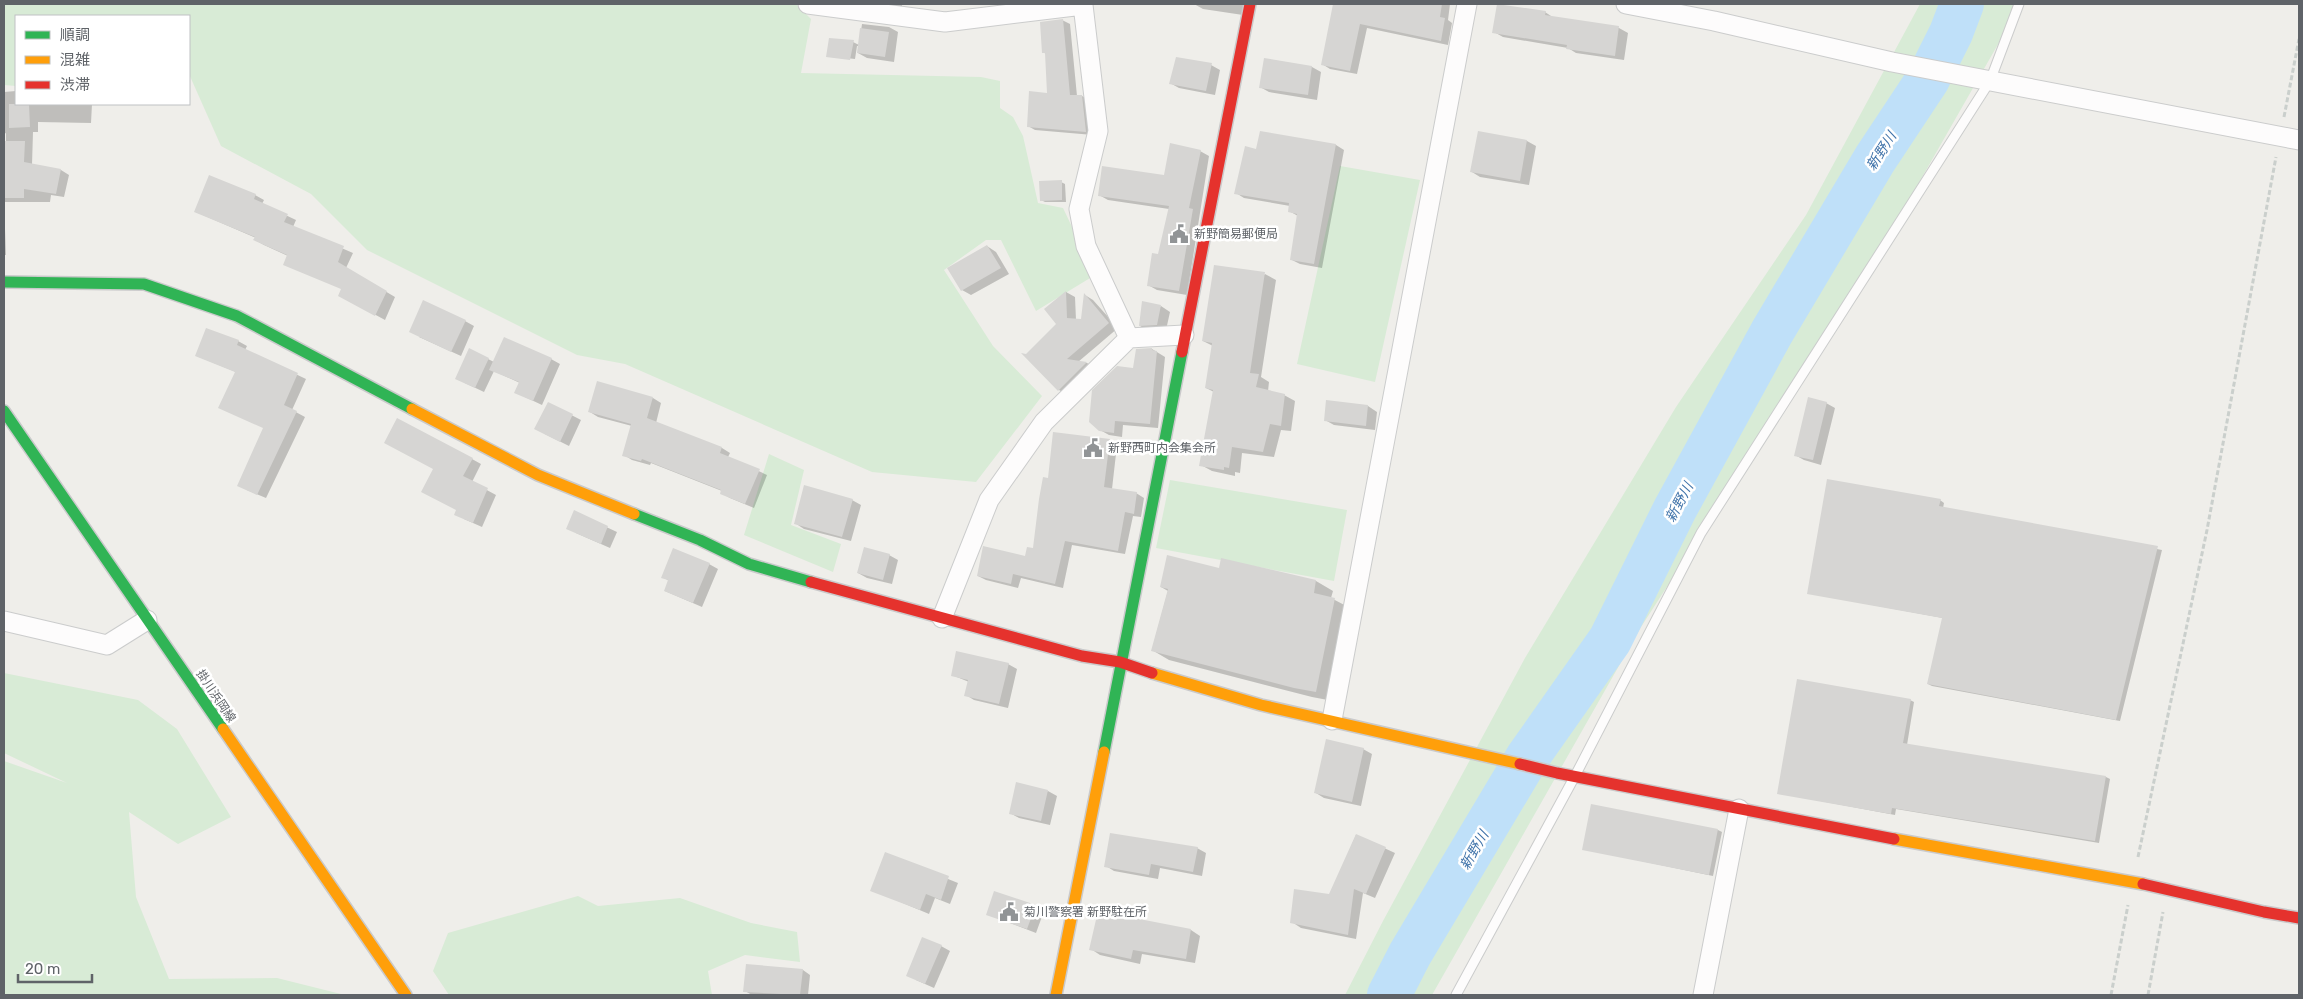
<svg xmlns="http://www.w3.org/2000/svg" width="2303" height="999" viewBox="0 0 2303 999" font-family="Rubik,'Noto Sans JP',sans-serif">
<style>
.green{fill:#d8ebd6}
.shadow{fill:#0003}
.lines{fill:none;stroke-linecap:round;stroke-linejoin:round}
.river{stroke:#bfe0f9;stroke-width:44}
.building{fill:#d6d5d3}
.lane-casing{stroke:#cbcccc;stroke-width:11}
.street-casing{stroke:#cbcccc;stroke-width:21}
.fast-casing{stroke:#cacacb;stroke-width:14}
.slow-casing{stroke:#cacacb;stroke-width:14}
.jam-casing{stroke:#cacacb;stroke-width:14}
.path{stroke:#cacfcc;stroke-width:3;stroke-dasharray:5 2.5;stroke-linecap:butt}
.lane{stroke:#fdfcfc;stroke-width:9}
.street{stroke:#fdfcfc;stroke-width:19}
.fast{stroke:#30b455;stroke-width:11}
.slow{stroke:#ff9f0a;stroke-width:11}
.jam{stroke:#e5322d;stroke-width:11}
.labels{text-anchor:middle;stroke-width:5;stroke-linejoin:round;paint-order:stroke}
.poi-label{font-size:12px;fill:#5f6368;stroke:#fff;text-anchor:start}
.street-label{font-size:12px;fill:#5f6368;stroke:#fff}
.water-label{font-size:14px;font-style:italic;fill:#4174aa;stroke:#fff}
</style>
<rect width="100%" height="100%" fill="#efeeea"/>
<!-- green -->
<path class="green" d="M4,4H796L811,19L801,73L981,77L1000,81V108L1013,117L1023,136L1038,203L1063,208L1095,275L1036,311L1001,240H986L944,270L993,346L1042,396L976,482L872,472L625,364L577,355L367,250L311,194L221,146L189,74V16H16V86L4,85Z
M1920,4H2018L2013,18L1853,298L1641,627L1432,995H1345L1383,921L1525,658L1676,407L1806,215Z
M1340,166L1420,180L1375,382L1297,364Z
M769,454L804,470L791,525L841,544L833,572L744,535Z
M1170,480L1347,510L1334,581L1156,548Z
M4,673L138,700L177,729L231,817L178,844L129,812L136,897L169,979L277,978L345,995H4V761L67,783L4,753Z
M578,896L598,906L680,898L751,923L797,932L800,962L745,955L708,971L712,995H449L433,971L448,933Z"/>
<!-- shadow -->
<path class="shadow" d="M873,4H902V8Z
M1194,4H1246L1243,15L1203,9Z
M1335,4H1450L1448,20L1452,23L1448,45L1367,28L1357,74L1330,69L1322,64Z
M1545,12L1554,18L1619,28L1628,33L1624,60L1576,53L1568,48L1503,37L1494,32Z
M1062,20L1070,24L1077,96H1082L1089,100L1093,135L1035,130L1028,126L1048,94L1046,54L1043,52Z
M862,24L889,27L898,32L894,62L867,58L858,53L859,46H857L855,59L828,56L853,42L859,45Z
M1265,59L1312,67L1321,72L1317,100L1269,92L1260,87Z
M1211,65L1220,70L1215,95L1179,88L1170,83Z
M16,91V104H92L91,123L38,122V132H33L32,165L61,170L69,175L64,197L51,195L50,202H4L6,255H4V182H6V133L4,134V92Z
M1479,132L1527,141L1536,146L1529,185L1480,177L1472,172Z
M1336,145L1344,150L1322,268L1300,264L1292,260L1298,216L1289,211L1290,206L1244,198L1236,193L1257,150Z
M1200,151L1209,156L1187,295L1157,290L1148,285L1159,255L1169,209L1108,200L1099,195L1165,177Z
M1061,182L1065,184L1066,202H1045L1041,200Z
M255,195L264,200L262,204L296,220L293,227L353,253L346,268L395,297L385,320L339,295L342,289L288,256L264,245L255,240L256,238L196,212Z
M987,246L996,252L1009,274L971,295L962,290Z
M1265,274L1276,280L1261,377L1269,382L1268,391L1284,395L1295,401L1291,431L1281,430L1274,457L1242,453L1240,473L1235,472V476L1212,471L1201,465L1214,392L1206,388L1213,346L1203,341Z
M1066,292L1075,297L1076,320H1082L1085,295L1093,300L1118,328L1078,362L1087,363L1095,368L1068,395L1059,390L1024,355H1026L1058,324L1046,310Z
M1161,306L1170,312L1166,330L1149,331L1140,326Z
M465,321L474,326L461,356L419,337Z
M238,341L247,346L245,350L306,379L292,410L305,417L266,498L247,490L265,428L236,372L197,356Z
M1152,349L1165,357L1158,428L1123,425L1122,437L1109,435L1100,430L1134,370Z
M470,350L494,362L551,359L560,364L542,405L525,397L520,383L494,371L484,392L465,383Z
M653,398L661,403L656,423L722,448L730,453L728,457L767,475L754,508L730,498L721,493L722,491L651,463L650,465L632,460L624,455L632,426L598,417L590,412Z
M548,403L581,420L569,446L545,434Z
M1826,403L1835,408L1821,465L1804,460L1795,455Z
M1368,406L1377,412L1375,430L1334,425L1325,420Z
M1109,440L1117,445L1112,489L1136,493L1144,498L1141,517L1133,516L1125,554L1072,545L1063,588L1021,578L1018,588L986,580L978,576L1026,557L1034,549L1050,479Z
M472,459L481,464L472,482L496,495L482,527L464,519L434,469Z
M852,500L861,505L851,541L804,529L795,523Z
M1940,500L1944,503L1943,508L2162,550L2120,721L1932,686L1928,684L1943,618L1808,593Z
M574,512L617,532L610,548L576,533Z
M889,555L898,560L892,584L867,578L858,573Z
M1222,560L1316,581L1333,591L1331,598L1352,609L1333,701L1312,697L1169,660L1152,650L1168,591L1161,587L1220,570Z
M709,564L718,569L702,607L665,591L669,581L663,577Z
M1008,664L1017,669L1008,708L974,700L966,695L969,682L952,675Z
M1910,700L1914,702L1907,745L2106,777L2110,779L2099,843L1896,809L1895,815L1778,793Z
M1363,749L1372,754L1361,806L1324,798L1316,793Z
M1048,791L1057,796L1050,825L1019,818L1010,813Z
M1718,830L1722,832L1713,876L1584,849Z
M1356,835L1395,853L1375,898L1363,893L1356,939L1301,928L1292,922L1330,896Z
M1197,848L1206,853L1202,876L1160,868L1158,879L1114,871L1106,866Z
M886,854L958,883L950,904L935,898L929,914L872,890Z
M1035,906L1044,911L1036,933L987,914Z
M1099,912L1191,930L1200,936L1195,963L1142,954L1140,964L1100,955L1091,949Z
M941,946L950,951L934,988L916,980Z
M803,970L810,975L808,995H752L745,991Z"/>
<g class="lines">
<!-- river -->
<path class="river" d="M1389,995L1410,954L1527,758L1610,640L1675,509L1772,332L1875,159L1928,79L1951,33L1962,4"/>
</g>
<!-- building -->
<path class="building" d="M1333,4H1442L1440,17L1445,18L1441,41L1360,24L1350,71L1321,65Z
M1497,4L1546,11L1545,15L1619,26L1615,56L1566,49L1567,45L1492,33Z
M1063,19L1070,95H1082L1086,132L1027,127L1029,91L1047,93L1045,53H1042L1040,22Z
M860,28L889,32L885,57L857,53Z
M829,38L854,40L850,60L826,57Z
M1176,57L1212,63L1206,91L1169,84Z
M1264,58L1312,66L1308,95L1259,88Z
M9,104H29L30,127L9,128Z
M1260,131L1336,144L1314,264L1290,260L1297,214L1288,212L1289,203L1234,194L1245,146L1256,149Z
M1478,131L1527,140L1520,181L1470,172Z
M5,141H25L24,162L61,169L56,194L24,189V198H5Z
M1170,143L1201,150L1189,208L1193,209L1179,291L1147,286L1152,253L1158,254L1169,206L1098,196L1102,166L1164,175Z
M209,175L256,194L254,199L288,214L284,222L344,246L338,262L387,291L375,316L338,296L341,289L283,265L287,255L253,240L255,237L194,212Z
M1062,180V200L1040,201L1039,181Z
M987,245L1001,268L961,291L947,268Z
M1214,265L1265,272L1250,373L1259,374L1256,387L1285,394L1281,426L1270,424L1263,452L1232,447L1229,468L1224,467V470L1199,466L1213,390L1205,388L1212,343L1202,341Z
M1066,291L1067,318L1081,319L1084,293L1109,323L1067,359L1087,362L1058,391L1021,353L1026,354L1056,324L1044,309Z
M423,300L466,320L451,352L409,332Z
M1142,301L1161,305L1157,325L1139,326Z
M206,328L239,340L237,345L298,373L284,405L297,411L257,495L237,486L263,428L218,408L235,372L195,356Z
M504,337L552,358L533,401L514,393L519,382L489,370Z
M469,348L489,358L475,388L455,379Z
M1152,348V350L1157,351L1150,424L1115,421L1114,433L1099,431L1089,422L1092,390L1117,366L1133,368L1136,349Z
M597,381L653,397L647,418L722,447L720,453L760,469L745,504L720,494L721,490L642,459L641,461L622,456L631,424L588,412Z
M1808,397L1827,402L1813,460L1794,456Z
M1326,400L1368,405L1366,426L1324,421Z
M548,402L573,414L560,442L534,429Z
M397,418L473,458L463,476L488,488L473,523L454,515L456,510L421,492L433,469L384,443Z
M1053,432L1110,439L1104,487L1137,492L1134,514L1125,512L1118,551L1065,541L1055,584L1013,574L1011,584L977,576L983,546L1025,556L1027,547L1033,548L1039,499L1043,477L1048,478Z
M1827,479L1941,499L1939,506L2158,546L2116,720L1927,684L1942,618L1807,594Z
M804,485L853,499L842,537L794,524Z
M574,510L608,526L601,544L566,529Z
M864,547L890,554L883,580L857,573Z
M673,548L710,563L693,603L664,591L668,580L661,578Z
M1167,555L1219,568L1221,558L1316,580L1314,593L1335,598L1316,692L1294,688L1151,651L1168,589L1160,587Z
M956,651L1009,663L999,704L964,696L968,680L951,676Z
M1797,679L1911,699L1903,743L2106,776L2095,841L1892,808L1891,814L1777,794Z
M1326,739L1364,748L1352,802L1314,793Z
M1016,782L1048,790L1041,821L1009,814Z
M1591,804L1718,829L1709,875L1582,850Z
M1110,833L1198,847L1193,872L1151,864L1149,875L1104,867Z
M1356,834L1386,847L1366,894L1354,889L1348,935L1290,923L1294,889L1329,894Z
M885,852L949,876L941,900L926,894L920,910L870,891Z
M994,891L1036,905L1027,929L986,915Z
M1098,911L1191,929L1186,959L1133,950L1131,959L1089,950Z
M922,937L942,945L925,984L906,976Z
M746,964L803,969L800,995L743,992Z"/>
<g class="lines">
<!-- lane casing -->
<g class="lane-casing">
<path id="lane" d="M1456,995L1575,776L1701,533L1990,81L2019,4"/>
</g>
<!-- street casing -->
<g class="street-casing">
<path id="street" d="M808,4L945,22L1083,5L1098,131L1079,209L1086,246L1129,338L1044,422L989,500L942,618
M1626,4L1714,21L1892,62L2299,140
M1129,338L1184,335
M4,621L107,645L147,620
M1332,720L1467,4
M1703,995L1739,809"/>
</g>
<!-- fast casing -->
<g class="fast-casing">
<path id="fast" d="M4,282L144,284L237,316L412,409
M4,411L223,729
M634,514L700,540L749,564L811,582
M1104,752L1182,352"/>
</g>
<!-- slow casing -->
<g class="slow-casing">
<path id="slow" d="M412,409L538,475L634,514
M1152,673L1261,705L1520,764
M223,729L406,995
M1894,839L2143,884
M1056,995L1104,752"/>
</g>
<!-- jam casing -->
<g class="jam-casing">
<path id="jam" d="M1182,352L1250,4
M811,582L1082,656L1120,662L1152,673
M1520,764L1557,773L1894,839
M2143,884L2264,912L2299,918"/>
</g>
<!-- path -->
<path class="path" d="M2284,117L2299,39
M2138,857L2207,530L2276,157
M2111,995L2128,905
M2148,995L2163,912"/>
<!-- lane -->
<use href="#lane" class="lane"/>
<!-- street -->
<use href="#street" class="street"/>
<!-- fast -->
<use href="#fast" class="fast"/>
<!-- slow -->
<use href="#slow" class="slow"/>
<!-- jam -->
<use href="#jam" class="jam"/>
</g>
<!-- icons -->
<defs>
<g id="civic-bare" transform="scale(1.5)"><path d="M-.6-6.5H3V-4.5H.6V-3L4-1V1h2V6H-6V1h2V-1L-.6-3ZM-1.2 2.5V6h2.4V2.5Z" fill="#919496" stroke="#fff" stroke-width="2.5" paint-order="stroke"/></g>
</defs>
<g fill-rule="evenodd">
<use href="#civic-bare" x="1179" y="234"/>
<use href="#civic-bare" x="1093" y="448"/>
<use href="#civic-bare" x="1009" y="912"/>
</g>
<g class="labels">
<!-- poi labels -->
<g class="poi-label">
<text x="1194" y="238">新野簡易郵便局</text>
<text x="1108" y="452">新野西町内会集会所</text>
<text x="1024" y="916">菊川警察署 新野駐在所</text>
</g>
<!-- street labels -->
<g class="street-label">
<text transform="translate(216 696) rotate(56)" y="4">掛川浜岡線</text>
</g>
<!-- water labels -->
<g class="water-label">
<text transform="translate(1881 151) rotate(-57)" y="5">新野川</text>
<text transform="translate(1679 502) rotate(-62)" y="5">新野川</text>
<text transform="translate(1474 850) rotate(-60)" y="5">新野川</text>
</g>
</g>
<!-- border -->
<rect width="2303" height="999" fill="none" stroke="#5f6368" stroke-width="10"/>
<!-- legend -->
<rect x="15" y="15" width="175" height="90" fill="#ffffff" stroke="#bfc1c3"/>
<rect x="25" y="31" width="25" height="8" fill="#30b455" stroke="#bfc1c3"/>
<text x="60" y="40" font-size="15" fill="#5f6368">順調</text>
<rect x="25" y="56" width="25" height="8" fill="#ff9f0a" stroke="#bfc1c3"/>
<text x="60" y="65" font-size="15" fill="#5f6368">混雑</text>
<rect x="25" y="81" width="25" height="8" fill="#e5322d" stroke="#bfc1c3"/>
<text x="60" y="90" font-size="15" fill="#5f6368">渋滞</text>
<!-- scale -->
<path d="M18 974v8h74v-8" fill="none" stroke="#5f6368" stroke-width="2.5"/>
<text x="25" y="974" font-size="15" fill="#5f6368" stroke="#ffffff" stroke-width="4" paint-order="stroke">20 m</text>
</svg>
